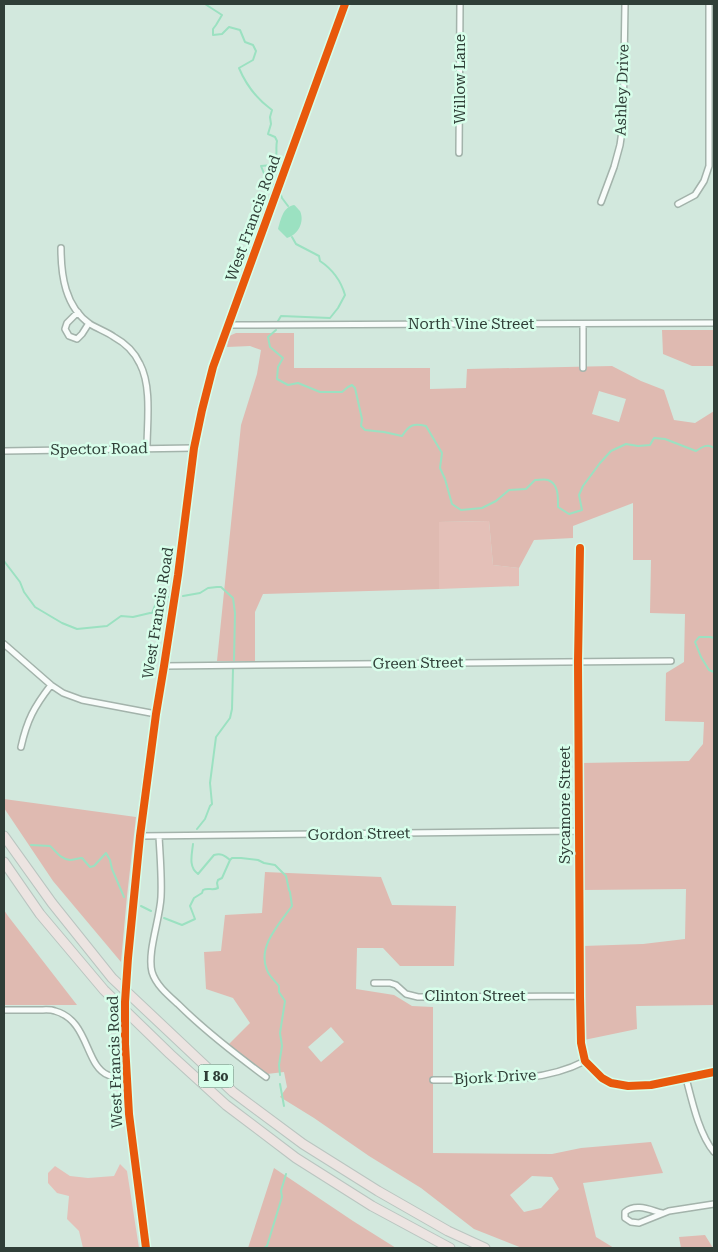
<svg xmlns="http://www.w3.org/2000/svg" width="718" height="1252" viewBox="0 0 718 1252" font-family="'Roboto Serif',serif">
<style>
.green{fill:#e4c0b8}
.forest{fill:#dfbab1;fill-rule:evenodd}
.water{fill:#9be1c1}
.lines{fill:none;stroke-linecap:round;stroke-linejoin:round}
.stream{stroke:#9be1c1;stroke-width:2}
.street-casing{stroke:#a3b3ab;stroke-width:8}
.secondary-casing{stroke:#a3b3ab;stroke-width:9}
.highway-casing{stroke:#bac5c0;stroke-width:11}
.street{stroke:#f8fcfa;stroke-width:5}
.secondary{stroke:#f8fcfa;stroke-width:7}
.highway{stroke:#ece4e1;stroke-width:9}
.secondary-bridge-casing{stroke:#a3b3ab;stroke-width:9;stroke-linecap:butt}
.secondary-bridge{stroke:#f8fcfa;stroke-width:7}
.cycleway-casing{stroke:#d7feea;stroke-width:11}
.cycleway{stroke:#e8590c;stroke-width:8}
.labels{text-anchor:middle;stroke-width:5;stroke-linejoin:round;paint-order:stroke}
.shield{fill:#d7feea;stroke:#61786d;stroke-width:1}
.shield-label{font-size:14px;font-weight:bold;fill:#2f3e37}
.street-label{font-size:15px;fill:#2f3e37;stroke:#d7feea}
</style>
<rect width="100%" height="100%" fill="#d2e8dd"/>
<!-- green -->
<path class="green" d="M489,521L493,565L519,568V586L439,589V522Z
M120,1164L127,1171L139,1248H83L79,1231L67,1219L69,1196L57,1193L48,1183V1173L55,1166L70,1176L88,1178L114,1176Z"/>
<!-- forest -->
<path class="forest" d="M662,330H714V366H692L663,354Z
M236,333H294V368H430V389L466,388L467,369L612,366L641,381L664,390L674,420L695,423L714,411V1005L636,1006L637,1029L584,1040L583,946L643,944L685,939L686,889L583,890L582,763L689,761L703,744L704,722L665,721L666,673L684,662L685,614L650,613L651,560H633V503L573,526V538L534,540L519,568L493,565L489,521L439,522V589L263,594L255,612V661H217L241,425L257,374L261,350L250,346L227,347L229,336ZM599,391L626,399L619,422L592,414Z
M4,799L136,817L127,896L121,962L53,881L4,808Z
M265,872L381,877L392,905L456,906L454,966H400L383,948H357L356,989L394,995L412,1006L433,1007V1153L552,1154L581,1148L651,1142L663,1173L583,1183L596,1237L614,1248H522L474,1229L421,1188L369,1156L314,1118L280,1097L287,1087L284,1072L267,1074L228,1045L250,1023L233,998L206,989L204,952L221,951L225,915L262,913ZM331,1027L344,1042L321,1062L308,1047ZM532,1176L552,1177L559,1189L541,1208L524,1212L510,1195Z
M4,910L8,916L77,1005H4Z
M274,1168L353,1221L396,1248H248Z
M705,1235L713,1248H681L679,1237Z"/>
<!-- water -->
<path class="water" d="M294,205C295,205 299,210 300,211C305,222 298,235 287,238L278,229C281,219 283,207 294,205Z"/>
<g class="lines">
<!-- stream -->
<path class="stream" d="M205,4L222,15L216,25L213,29V35L222,34L229,27L240,30L245,42L253,45L256,51L253,60L239,68C246,85 257,99 272,110L270,117L271,124L268,134L275,137L277,141C275,150 279,157 273,165L261,166L267,181L276,186
M281,195L282,198L288,206
M278,321L281,316L330,318L338,308L345,295C341,281 332,269 320,261L319,256L296,244L292,237
M276,330L268,337L270,347L283,358L278,367L277,379L288,385L298,383L320,392H342L348,387L352,385L355,388L362,419L361,426L365,430L384,432L402,436C409,425 413,423 426,426L442,453L440,468L445,479L452,504L461,510L482,508L496,501L509,490L526,489L535,480C539,480 545,479 548,480C559,484 558,498 558,507L569,514L582,510L579,495L583,486L600,463L611,451L626,444L638,446L650,445L654,438L665,439L696,451C702,447 708,443 714,448
M4,561L20,582L24,592L35,607L62,623L77,629L107,626L121,616L133,617L150,613H152C156,604 157,594 168,597
M183,596L200,593L208,588L217,587H221L233,598L235,613L234,660
M714,638L710,637H699L695,642L701,657L709,670L714,672
M197,829L205,819L210,806L212,804L210,783L216,737L230,718L232,709L233,669
M193,844C192,854 188,867 198,874L214,855C221,853 224,855 230,860
M31,845L50,846C56,851 60,859 70,860C74,860 78,858 82,858L90,867L94,866L106,853L110,860L112,869L124,897
M230,860L232,858H241L258,860L264,863L275,865L286,876L289,890L290,892L292,906C279,924 257,947 267,970C269,976 275,981 279,986V992L285,1001L280,1033L282,1046L279,1065L280,1075
M141,906L151,911
M164,918L182,925L195,919L190,906L194,898L202,893L203,890C208,887 212,891 218,888L217,883L218,880L222,878L230,860
M280,1084L284,1106
M264,1248L267,1246L282,1197L281,1191L286,1174"/>
<!-- street casing -->
<g class="street-casing">
<path id="street" d="M459,153L460,4
M601,202L614,167L620,145L623,124L625,4
M678,204L695,195L704,181L709,166V4
M61,248C61,275 65,307 90,324C98,329 107,332 114,337C125,343 135,353 140,364C152,387 147,423 147,448
M78,312L67,323L65,329L69,336L77,339L82,334L89,323
M228,325L714,323
M583,368V324
M4,451L194,448
M580,548L578,661L580,996L581,1043L585,1061L602,1078L611,1083L628,1086L651,1085L714,1072
M4,644L51,685L63,693L82,700L156,714
M164,666L671,661
M21,747C27,720 34,707 51,685
M140,836L579,831
M159,836C160,856 162,877 161,897C160,919 147,952 152,972C156,985 168,995 178,1004C205,1031 235,1054 266,1077
M374,983H390L396,985L406,994L418,997L580,996
M4,1010C16,1010 27,1010 39,1010C44,1010 50,1009 55,1011C89,1020 85,1066 108,1075C114,1078 121,1077 127,1078
M686,1078C692,1101 699,1134 714,1152
M433,1080C484,1079 539,1085 585,1061
M662,1213C650,1210 636,1203 625,1212V1218L631,1222L639,1223L669,1211L714,1204"/>
</g>
<!-- secondary casing -->
<g class="secondary-casing">
<path id="secondary" d="M128,958L135,883L145,792L156,714L164,666L178,575L194,448L202,410L213,367L228,325L345,4
M125,1044L129,1114L146,1248"/>
</g>
<!-- highway casing -->
<g class="highway-casing">
<path id="highway" d="M4,836L52,903L112,978L233,1092L303,1144L378,1191L448,1231L485,1248
M4,862L40,914L104,990L170,1054L226,1105L296,1158L372,1206L450,1248"/>
</g>
<!-- street -->
<use href="#street" class="street"/>
<!-- secondary -->
<use href="#secondary" class="secondary"/>
<!-- highway -->
<use href="#highway" class="highway"/>
<!-- secondary-bridge casing -->
<g class="secondary-bridge-casing">
<path id="secondary-bridge" d="M125,1044V1002L128,958"/>
</g>
<!-- secondary-bridge -->
<use href="#secondary-bridge" class="secondary-bridge"/>
<!-- cycleway casing -->
<g class="cycleway-casing">
<path id="cycleway" d="M580,548L578,661L580,996L581,1043L585,1061L602,1078L611,1083L628,1086L651,1085L714,1072
M146,1248L129,1114L125,1044V1002L128,958L140,836L156,714L164,666L178,575L194,448L202,410L213,367L345,4"/>
</g>
<!-- cycleway -->
<use href="#cycleway" class="cycleway"/>
</g>
<g class="labels">
<!-- shield labels -->
<rect class="shield" x="198.5" y="1064.5" width="35" height="23" rx="4"/>
<g class="shield-label">
<text x="216" y="1081">I 80</text>
</g>
<!-- street labels -->
<g class="street-label">
<text transform="translate(460 79) rotate(-90)" y="5">Willow Lane</text>
<text transform="translate(622 90) rotate(-88)" y="5">Ashley Drive</text>
<text transform="translate(253 218) rotate(-70)" y="5">West Francis Road</text>
<text x="471" y="329">North Vine Street</text>
<text transform="translate(99 449) rotate(-1)" y="5">Spector Road</text>
<text transform="translate(158 613) rotate(-81)" y="5">West Francis Road</text>
<text transform="translate(418 663) rotate(-1)" y="5">Green Street</text>
<text transform="translate(565 805) rotate(-90)" y="5">Sycamore Street</text>
<text transform="translate(359 834) rotate(-1)" y="5">Gordon Street</text>
<text x="475" y="1001">Clinton Street</text>
<text transform="translate(115 1062) rotate(-92)" y="5">West Francis Road</text>
<text transform="translate(495 1077) rotate(-3)" y="5">Bjork Drive</text>
</g>
</g>
<!-- border -->
<rect width="718" height="1252" fill="none" stroke="#2f3e37" stroke-width="10"/>
</svg>
